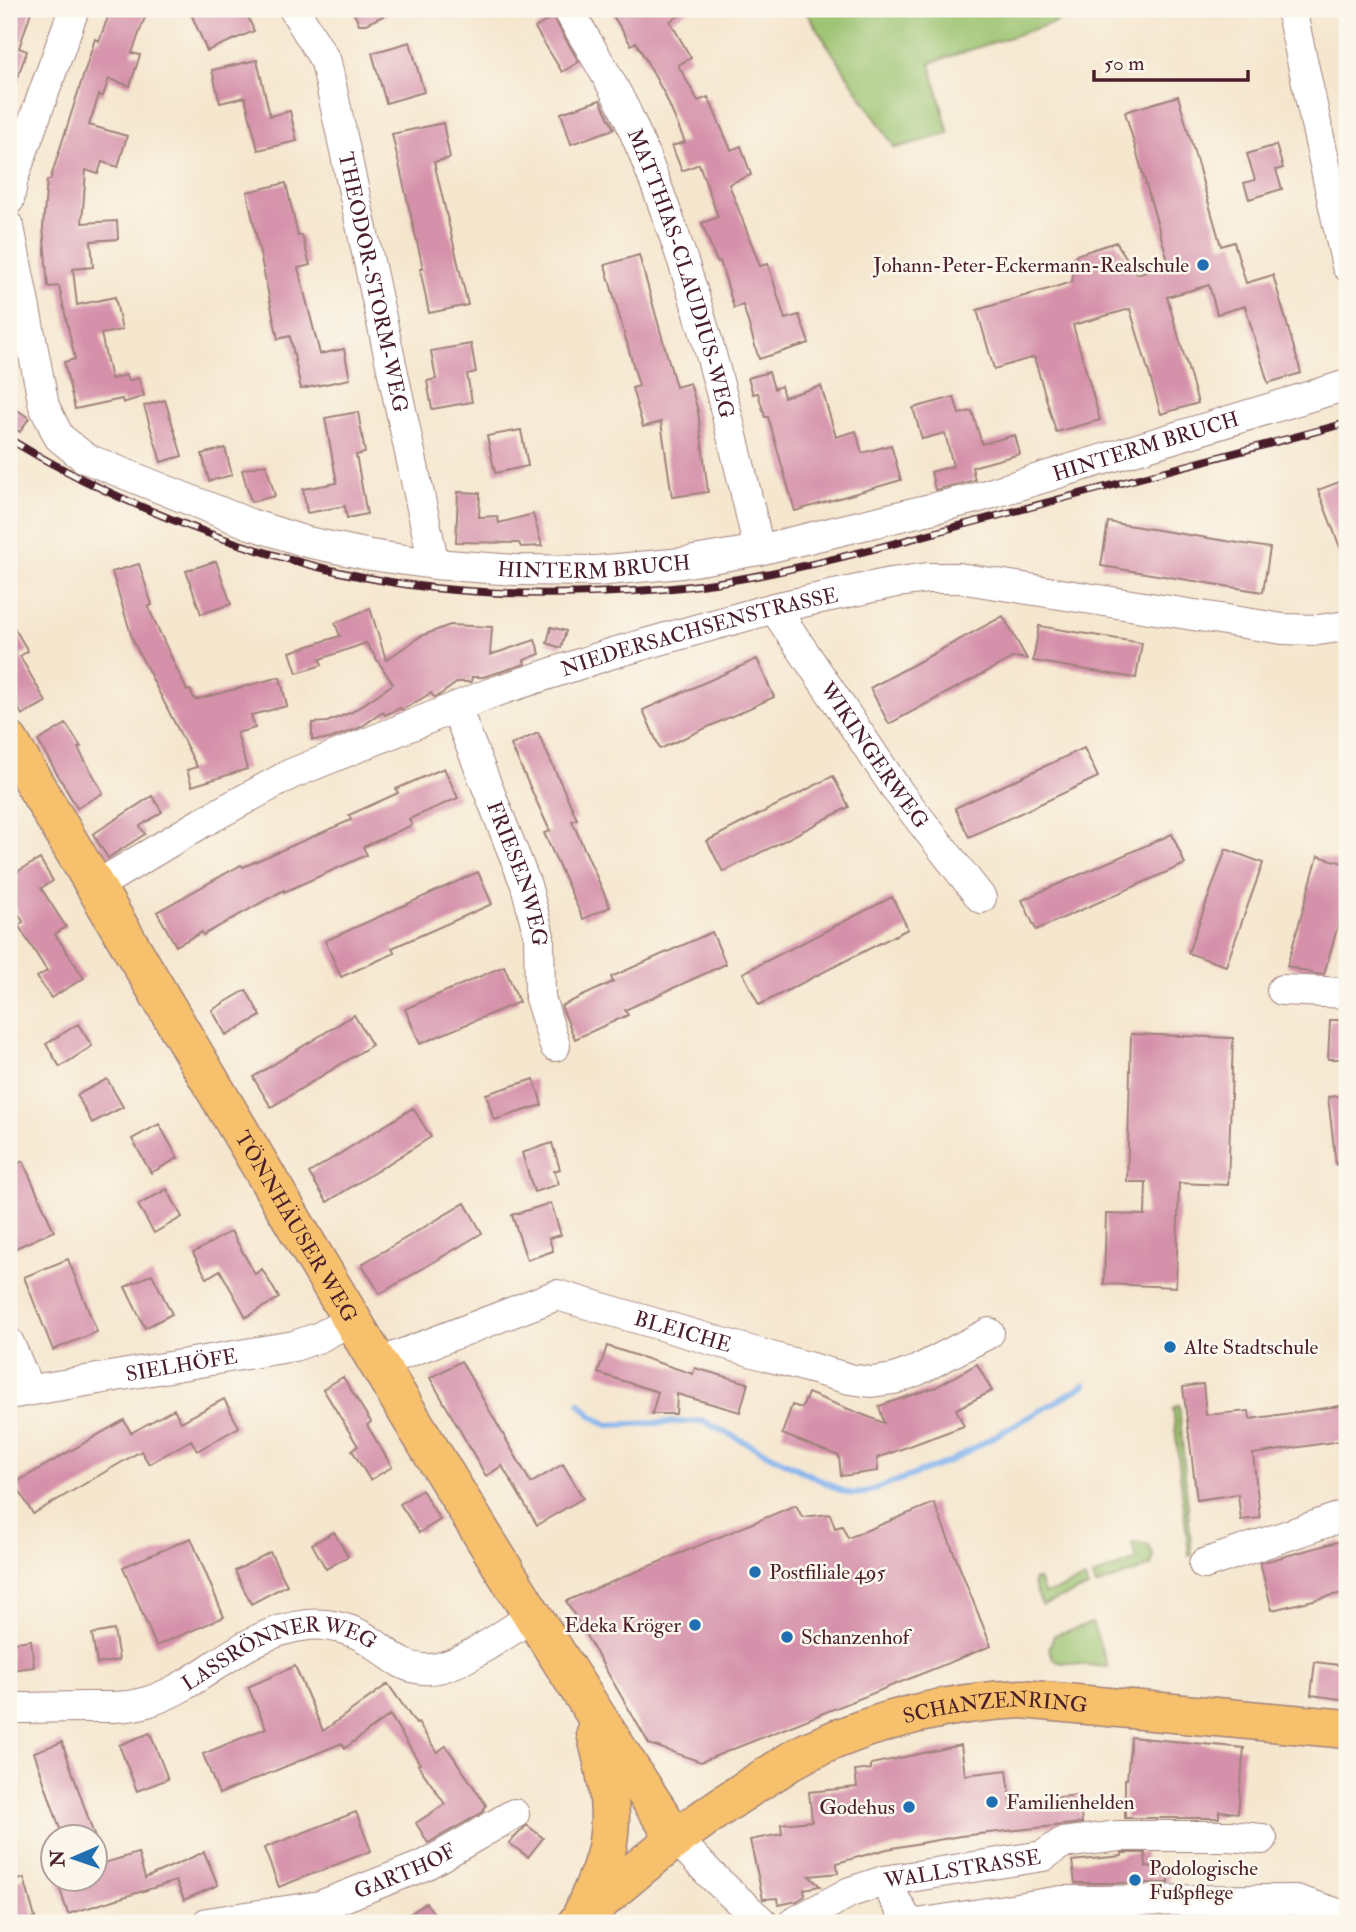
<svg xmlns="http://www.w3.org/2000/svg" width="1356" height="1932" viewBox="0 0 1356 1932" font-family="'IM FELL Double Pica',serif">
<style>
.green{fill:#99c16d;stroke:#72704c;stroke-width:2}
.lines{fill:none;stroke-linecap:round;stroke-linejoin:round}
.stream{stroke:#82b2ed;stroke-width:6}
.building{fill:#d591aa}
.minor-casing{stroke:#a0827c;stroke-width:32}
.major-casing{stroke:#a0827c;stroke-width:41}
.minor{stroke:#fff;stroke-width:30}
.major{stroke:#f7c06c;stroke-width:38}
.rail-casing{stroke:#4a1f2b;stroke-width:8}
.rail{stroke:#fbf7ec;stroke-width:5;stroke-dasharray:16;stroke-linecap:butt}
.poi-dot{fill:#1f6fb2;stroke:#fbf7ec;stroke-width:2.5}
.labels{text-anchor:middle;stroke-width:5;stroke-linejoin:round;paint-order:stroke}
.poi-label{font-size:21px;fill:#4a1f2b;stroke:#fbf7ec;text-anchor:start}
.street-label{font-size:21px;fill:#4a1f2b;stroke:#fbf7ec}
</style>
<rect width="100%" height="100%" fill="#fbf7ec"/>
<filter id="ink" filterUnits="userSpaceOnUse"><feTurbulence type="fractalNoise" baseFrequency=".0143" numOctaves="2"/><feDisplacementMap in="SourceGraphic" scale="14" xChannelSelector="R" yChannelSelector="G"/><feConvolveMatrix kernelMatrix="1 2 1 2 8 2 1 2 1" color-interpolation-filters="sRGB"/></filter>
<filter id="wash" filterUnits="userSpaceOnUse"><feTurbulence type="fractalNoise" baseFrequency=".00686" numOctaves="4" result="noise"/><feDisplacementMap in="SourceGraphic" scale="28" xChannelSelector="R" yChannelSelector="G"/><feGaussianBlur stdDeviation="1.57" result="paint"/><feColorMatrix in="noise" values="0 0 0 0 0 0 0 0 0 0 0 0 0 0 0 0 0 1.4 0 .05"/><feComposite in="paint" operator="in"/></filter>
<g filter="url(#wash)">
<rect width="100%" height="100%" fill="#f5e6ce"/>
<!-- green -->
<path class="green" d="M804,9H1096L930,63L949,134L895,148Z
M1179,1405L1192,1556H1189L1173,1408Z
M1136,1542L1149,1545L1153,1556L1151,1566L1096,1586L1093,1576L1137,1560L1132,1544Z
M1034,1579H1038L1045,1594L1085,1579L1088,1588L1042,1605L1033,1583Z
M1092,1623L1108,1667L1058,1662L1053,1658L1049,1648L1054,1635Z"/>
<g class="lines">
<!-- stream -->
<path class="stream" d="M579,1403L592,1416L608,1425L703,1421L842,1491L853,1494L864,1493L951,1461L1085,1385"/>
</g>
<g id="blocks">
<!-- building -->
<path class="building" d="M9,9H32L19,48L27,51L11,95L9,94Z
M111,9H148L132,53L140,55L130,86L109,79L103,96L99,95L89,125L127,136L118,167L102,162L98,174L86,170L82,223L117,221L118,239L91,241L93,267L73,269L77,305L115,297L122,330L101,334L111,379L126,375L128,381L139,378L144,396L123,403L122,399L75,409L64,362L75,359L59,286L48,287L43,227L47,180H50L95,39L99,41Z
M189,9H245L254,31L207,51Z
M352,9H398L366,24H359Z
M609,9H690L670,21L691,58L678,65L698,101L708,97L731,150L741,146L751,175L729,184L760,266L768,264L785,319L799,315L809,343L759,359L743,305L734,308L720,261L717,262L702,223L718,217L699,164L682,171L672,146L685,142L665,95L636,42L631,45Z
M553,17L579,62L562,72L535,28Z
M410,42L424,92L386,103L372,53Z
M257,60L270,116L290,111L297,141L258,150L245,97L220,103L212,70Z
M1178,96L1221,246L1234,242L1246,283L1273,275L1301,373L1268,383L1245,306L1217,314L1209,285L1167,297L1198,403L1161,414L1130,309L1073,325L1100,420L1056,432L1034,357L994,369L977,310L1072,282L1076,255L1116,242L1137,274L1169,264L1125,112Z
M600,100L614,129L571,144L561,113Z
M443,123L450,158L434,162L468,305L429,313L420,269L423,268L392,134Z
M1276,145L1283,168L1276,170L1282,189L1249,199L1244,183L1255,180L1247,154Z
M286,183L298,236L302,235L310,265L298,268L320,354L344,349L350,379L301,389L290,336L278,339L247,192Z
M639,255L676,387L690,383L698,411L708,492L672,497L661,422L643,427L632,388L639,386L605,265Z
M471,344L476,372L467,374L472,402L432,409L427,381L436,379L431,351Z
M769,372L774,389L781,386L784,397L821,386L836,437L856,431L862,453L891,445L901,480L795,511L768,417H765L758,393L753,394L748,378Z
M954,397L959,414L972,411L982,444L1015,435L1020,454L972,467L975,480L935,490L931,472L953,466L945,433L922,439L913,408Z
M165,400L182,456L161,462L144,406Z
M9,404L29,418L20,432L9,424Z
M358,412L365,453L356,455L367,514L347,518L345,506L307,513L303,489L337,483L325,418Z
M521,430L528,466L495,473L487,436Z
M225,448L232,475L209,481L202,454Z
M266,464L275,496L251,502L242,470Z
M1347,479V563H1346L1318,490Z
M458,492L480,493L479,517L497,516L499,523L533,514L542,546L521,547L519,543L456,542Z
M1108,522L1270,548L1263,592L1101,566Z
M216,561L231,604L201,614L186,571Z
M139,564L152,605L148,607L187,691L190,690L195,700L280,677L287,706L251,715L255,728L237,733L247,769L192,786L187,770L197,767L133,641L112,572Z
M370,608L386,660L421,636L450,625L492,627L490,655L535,640L540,654L524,660L525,664L483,677H472L471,682H458L438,696L434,697L431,693L402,710L400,708L385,715L383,712L361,727L330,739L312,740V723L327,722L352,712L393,684L366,643L320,659L322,665L297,673L290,652L340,636L335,623Z
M1003,616L1027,659L1014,657L889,724L870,688Z
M9,619L28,651L20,656L46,702L22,715L9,691Z
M1039,626L1142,643L1136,678L1033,661Z
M551,627L566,631L561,648L547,643Z
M757,659L774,697L660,749L643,710Z
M66,724L81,747L78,748L103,793L77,808L38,741Z
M538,733L577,819L572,821L610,907L583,919L544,833L550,831L511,745Z
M1084,748L1098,777L969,837L955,808Z
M444,768L458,798L409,819L412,825L363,847L367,855L284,892V890L203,935L202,932L176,946L157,912L241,865L243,867L351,820L349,815L398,793L396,789Z
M833,776L849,807L723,872L707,841Z
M152,796L162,812L140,826L145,834L108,858L93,834Z
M1172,834L1185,864L1036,930L1022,900Z
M1226,849L1263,863L1226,966L1188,953Z
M1318,856L1347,864V894L1324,974H1314L1287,966Z
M40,859L53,881L41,888L66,927L55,934L84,978L51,998L37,977L47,971L18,925L23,922L9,897V876Z
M478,872L492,904L392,948L395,953L341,977L325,941Z
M892,897L908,929L759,1005L743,973Z
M712,932L726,964L625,1010L628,1015L575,1039L561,1006L613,982L611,977Z
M504,966L519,1002L420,1044L405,1009Z
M246,990L261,1016L226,1035L212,1010Z
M354,1015L372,1045L271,1107L253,1077Z
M1330,1020H1347V1059H1328Z
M78,1024L92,1046L60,1067L46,1044Z
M1131,1034L1233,1038L1228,1185L1179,1183L1176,1287L1104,1284L1106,1214L1145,1215L1146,1182H1127Z
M107,1079L123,1107L92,1123L77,1095Z
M534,1079L542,1105L494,1120L486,1094Z
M1347,1095V1164L1336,1165L1328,1097Z
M413,1108L431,1137L327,1202L309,1173Z
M159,1124L178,1158L151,1173L132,1139Z
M552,1143L560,1169L554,1171L559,1184L534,1192L522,1153Z
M23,1161L54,1231L9,1251V1168Z
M167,1189L182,1217L154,1233L138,1205Z
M465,1203L482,1233L380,1294L362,1264Z
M551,1203L561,1235L549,1238L553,1251L527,1260L512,1215Z
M231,1231L255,1274L262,1269L279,1298L246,1317L220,1270L207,1278L193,1253Z
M68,1259L97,1332L53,1350L24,1277Z
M152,1274L172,1314L145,1328L125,1287Z
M607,1346L693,1374L695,1368L748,1383L740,1412L677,1394L676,1414H652L658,1392L598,1373Z
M461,1361L531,1483L563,1464L583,1498L537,1525L502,1466L486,1476L430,1378Z
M977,1364L992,1391L956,1409L964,1426L877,1458L878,1471L841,1476L839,1456L782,1434L792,1405L802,1408L808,1393L884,1423L879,1406L936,1387Z
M343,1377L371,1422L367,1425L392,1467L370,1480L352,1450L358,1446L323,1389Z
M1203,1384L1206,1415L1249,1411L1250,1419L1347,1405V1440L1253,1454L1260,1518L1241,1520L1238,1494L1197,1500L1183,1387Z
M224,1399L239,1427L197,1451L191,1440L149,1464L141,1451L33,1514L15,1483L124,1420L131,1433L174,1409L181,1422Z
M422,1490L440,1520L419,1533L400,1504Z
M934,1503L991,1646L701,1762L649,1744L566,1601L796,1505L802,1517L830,1514L835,1528L842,1526L848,1538Z
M334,1532L348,1556L326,1569L312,1544Z
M191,1538L224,1617L156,1646L123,1567Z
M1341,1541L1342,1544L1347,1543V1592L1272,1610L1260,1563Z
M270,1552L287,1585L251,1604L235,1571Z
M114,1630L119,1660L97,1664L92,1634Z
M31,1640L34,1667L11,1670L9,1643Z
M1315,1662L1347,1666V1700L1311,1695Z
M295,1666L323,1731L388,1684L416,1724L418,1723L437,1752L446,1746L486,1805L483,1812L428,1843L416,1823L445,1804L418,1765L420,1764L390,1715L345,1748L342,1743L219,1794L203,1754L266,1728L248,1687Z
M150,1733L168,1779L137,1791L119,1745Z
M1131,1737L1244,1748L1238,1813L1219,1811V1818H1125V1779H1127Z
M62,1742L95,1838H63L34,1752Z
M961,1745L965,1775L1007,1770L1011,1802L1079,1795L1082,1823L960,1836L887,1849L837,1863L838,1873L809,1876L820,1886L804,1889L805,1896L797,1901L779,1905L778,1898L763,1899L750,1840L782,1834L781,1824L812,1821L809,1792L857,1787L855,1771L871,1769V1764Z
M356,1812L371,1851L279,1887L264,1848Z
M527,1825L543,1838L528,1857L509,1843Z
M204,1852L218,1885L184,1900L176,1881L68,1914L57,1880H94V1866L138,1853L145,1878Z
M1122,1853H1145L1146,1867L1168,1866L1169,1883H1075L1072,1861L1122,1856Z
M24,1878L35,1918L9,1923V1883Z
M426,1903L441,1923H397Z
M1108,1918H1171V1923H1108Z
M1201,1918H1270L1271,1923H1202Z"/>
</g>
</g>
<g filter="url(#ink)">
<use href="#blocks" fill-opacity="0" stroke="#a0827c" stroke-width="2"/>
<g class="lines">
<!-- minor casing -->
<g class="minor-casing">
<g id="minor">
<path id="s1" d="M294,9L326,62L434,564"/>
<path id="s2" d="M568,9C588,45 613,82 630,121C690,258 726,404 759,550"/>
<path d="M1291,9L1347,266"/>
<path d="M9,200L13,178L74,9"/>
<path id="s3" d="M9,227L44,406L59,437L85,458L250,524L307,542L370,555L434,564L515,570L596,571L682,563L759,550L976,498L1347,385"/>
<path id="s4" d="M774,608L899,793L981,898"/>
<path id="s5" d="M456,708L526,885L539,936L540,998L555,1046"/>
<path id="s6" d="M96,886L203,822L291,774L491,693L613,653L774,608L891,583L928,578H959L1283,629L1318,630L1347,626"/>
<path d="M1282,990L1347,993"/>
<path d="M9,1343L29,1390"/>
<path id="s7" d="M377,1364L557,1295L757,1353L850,1379L871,1382L894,1379L916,1371L989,1333"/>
<path id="s8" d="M9,1394L294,1346L320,1337L351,1320"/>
<path d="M1204,1564L1347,1515"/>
<path id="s9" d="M9,1708C35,1708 62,1707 88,1707C107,1707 128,1708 147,1702C205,1684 241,1632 308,1625C328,1623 352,1629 369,1640C388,1653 404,1671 430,1669C459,1668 507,1632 533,1616"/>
<path d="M675,1837L711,1875L763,1923"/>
<path d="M884,1881L907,1920L915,1923"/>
<path id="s10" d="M207,1923L320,1906L425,1865L514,1814"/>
<path id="s11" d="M793,1923L850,1892L884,1881L1043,1856L1062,1843L1119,1836H1229L1262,1839"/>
<path d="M924,1923L1061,1901L1296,1900L1347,1917"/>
</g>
</g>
<!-- major casing -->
<g class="major-casing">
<g id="major">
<path id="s12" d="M9,741C228,1108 439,1480 675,1837"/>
<path d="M582,1915C592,1891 604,1867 608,1842C614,1805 605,1768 596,1733"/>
<path id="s13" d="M577,1923C635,1868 698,1819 766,1777C781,1768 795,1757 811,1750C879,1719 948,1702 1022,1699L1347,1729"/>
</g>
</g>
<!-- minor -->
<use href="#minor" class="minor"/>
<!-- major -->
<use href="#major" class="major"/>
<!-- rail casing -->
<g class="rail-casing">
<path id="rail" d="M9,439C132,513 290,572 434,588C509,596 588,595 663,589C768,580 869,550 970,523C1096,490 1221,456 1347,423"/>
</g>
<!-- rail -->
<use href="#rail" class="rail"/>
</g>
</g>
<!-- markers -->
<g class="poi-dot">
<circle cx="1203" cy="265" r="7"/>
<circle cx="1170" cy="1347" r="7"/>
<circle cx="755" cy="1572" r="7"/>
<circle cx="695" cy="1625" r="7"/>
<circle cx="787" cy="1637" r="7"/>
<circle cx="992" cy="1802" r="7"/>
<circle cx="909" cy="1807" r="7"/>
<circle cx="1135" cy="1880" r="7"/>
</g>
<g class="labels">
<!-- poi labels -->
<g class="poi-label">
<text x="1189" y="272" text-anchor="end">Johann-Peter-Eckermann-Realschule</text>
<text x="1184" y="1354">Alte Stadtschule</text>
<text x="769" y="1579">Postfiliale 495</text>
<text x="681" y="1632" text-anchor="end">Edeka Kröger</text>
<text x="801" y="1644">Schanzenhof</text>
<text x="1006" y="1809">Familienhelden</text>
<text x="895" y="1814" text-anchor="end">Godehus</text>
<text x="1149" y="1875">Podologische<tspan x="1149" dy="24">Fußpflege</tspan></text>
</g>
<!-- street labels -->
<g class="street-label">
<text dy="7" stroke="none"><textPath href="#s2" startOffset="289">MATTHIAS-CLAUDIUS-WEG</textPath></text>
<text dy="7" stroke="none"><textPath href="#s1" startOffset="287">THEODOR-STORM-WEG</textPath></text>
<text dy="7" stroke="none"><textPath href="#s3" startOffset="1344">HINTERM BRUCH</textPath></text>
<text dy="7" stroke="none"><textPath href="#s3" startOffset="777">HINTERM BRUCH</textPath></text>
<text dy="7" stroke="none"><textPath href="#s6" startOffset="658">NIEDERSACHSENSTRASSE</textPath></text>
<text dy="7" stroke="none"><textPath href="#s4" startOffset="178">WIKINGERWEG</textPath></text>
<text dy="7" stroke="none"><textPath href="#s5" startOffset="177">FRIESENWEG</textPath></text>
<text dy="7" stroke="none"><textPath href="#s12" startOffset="564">TÖNNHÄUSER WEG</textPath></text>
<text dy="7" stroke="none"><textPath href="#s7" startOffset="324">BLEICHE</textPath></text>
<text dy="7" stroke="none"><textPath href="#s8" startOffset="175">SIELHÖFE</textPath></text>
<text dy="7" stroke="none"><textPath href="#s9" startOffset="284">LASSRÖNNER WEG</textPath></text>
<text dy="7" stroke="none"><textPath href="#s13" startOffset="483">SCHANZENRING</textPath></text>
<text dy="7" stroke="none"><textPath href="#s11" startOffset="180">WALLSTRASSE</textPath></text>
<text dy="7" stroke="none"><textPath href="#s10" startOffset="206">GARTHOF</textPath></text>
</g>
</g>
<!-- margin -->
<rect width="1356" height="1932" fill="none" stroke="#fbf7ec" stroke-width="35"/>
<!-- north arrow -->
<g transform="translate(74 1858) rotate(268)"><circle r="33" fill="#fbf7ec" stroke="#b4a19f" stroke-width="2"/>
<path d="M0-5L12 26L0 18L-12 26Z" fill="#1f6fb2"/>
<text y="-10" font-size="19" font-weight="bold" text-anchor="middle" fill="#4a1f2b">N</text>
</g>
<!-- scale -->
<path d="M1094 70v10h154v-10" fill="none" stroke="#4a1f2b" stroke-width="3.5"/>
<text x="1104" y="70" font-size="21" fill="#4a1f2b" stroke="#fbf7ec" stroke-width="5" paint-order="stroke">50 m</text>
</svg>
